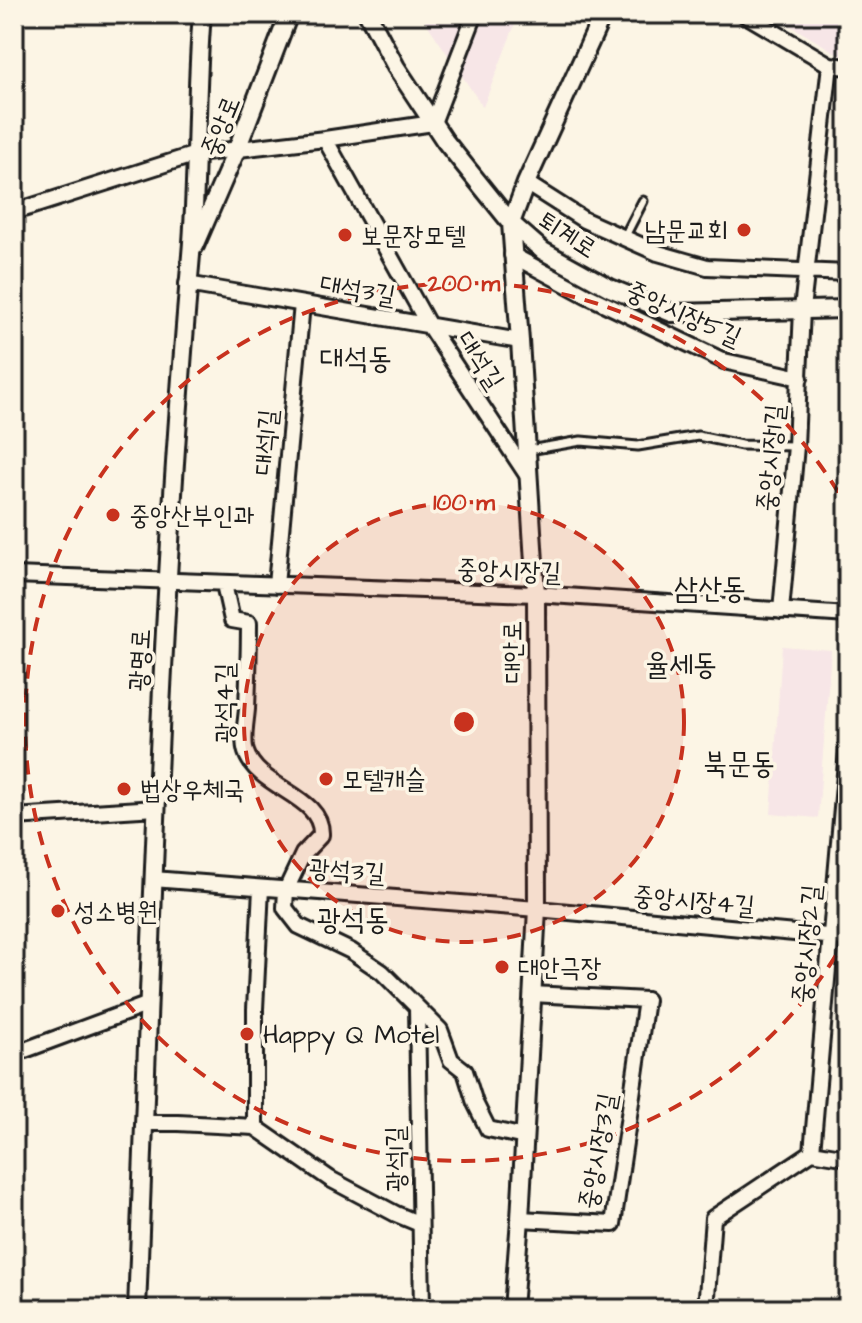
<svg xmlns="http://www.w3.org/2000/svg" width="862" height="1323" viewBox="0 0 862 1323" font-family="'Architects Daughter','Poor Story',sans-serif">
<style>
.built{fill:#f7e6e7}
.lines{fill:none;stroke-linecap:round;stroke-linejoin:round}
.service-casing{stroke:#1c1c1c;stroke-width:13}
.minor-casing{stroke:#1c1c1c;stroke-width:20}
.tertiary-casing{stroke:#1c1c1c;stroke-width:22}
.service{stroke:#fcf5e5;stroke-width:7}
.minor{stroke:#fcf5e5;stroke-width:14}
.tertiary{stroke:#fcf5e5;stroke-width:16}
.ring{fill:none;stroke:#c8321e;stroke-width:4;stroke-dasharray:14 10}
.poi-dot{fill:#c8321e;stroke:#fcf5e5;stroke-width:3}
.labels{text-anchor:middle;stroke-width:7;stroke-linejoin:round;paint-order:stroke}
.street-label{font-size:26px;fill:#1c1c1c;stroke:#fcf5e5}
.poi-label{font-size:26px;fill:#1c1c1c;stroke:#fcf5e5;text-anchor:start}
.quarter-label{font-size:30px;fill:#1c1c1c;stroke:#fcf5e5}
.centre{fill:#c8321e;stroke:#fcf5e5;stroke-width:4}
.ring-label{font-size:24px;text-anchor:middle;font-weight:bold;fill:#c8321e;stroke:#fcf5e5;stroke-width:7;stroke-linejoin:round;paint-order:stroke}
</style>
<rect width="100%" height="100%" fill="#fcf5e5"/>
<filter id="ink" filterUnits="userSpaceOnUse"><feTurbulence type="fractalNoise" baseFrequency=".0125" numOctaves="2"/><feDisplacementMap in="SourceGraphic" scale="16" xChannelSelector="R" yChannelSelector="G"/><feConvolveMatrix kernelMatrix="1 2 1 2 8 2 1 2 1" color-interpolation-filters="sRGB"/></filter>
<g filter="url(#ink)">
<!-- built -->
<path class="built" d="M421,14H519L483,107L421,15Z
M771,14H848V60Z
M782,646L831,650L818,818L771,814Z"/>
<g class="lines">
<!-- service casing -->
<g class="service-casing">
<path id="service" d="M624,238L643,201
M529,450L581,441L638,446L698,436L741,445L796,446"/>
</g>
<!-- minor casing -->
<g class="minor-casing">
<path id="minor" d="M744,14L830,65L848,67
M325,139L429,326L529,478
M526,183L584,220L658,253L707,267L848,273
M14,212L196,154L325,139L433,123L475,14
M512,255L586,295L724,361L800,378
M187,284L520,341
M14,575L536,594L848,615
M224,584L232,620L249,623C249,651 248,680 247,709C246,722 242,740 246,752C258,789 323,795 321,835L303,854L286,890L285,908L299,926L351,951L382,972L440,1030L451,1060L465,1071L475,1103L488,1129L525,1137
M276,585L302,304
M781,611L796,446L802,309L830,65
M14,817L156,808
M153,879L537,909L848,938
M417,1007L422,1309
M14,1054L149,1004
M144,1123H178L255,1127L330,1179L396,1214L420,1224
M255,1127V1009L261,888
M812,1152L848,739
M520,1219L613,1224L646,1000L532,994
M706,1309L713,1218L812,1152L848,1158"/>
</g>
<!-- tertiary casing -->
<g class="tertiary-casing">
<path id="tertiary" d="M368,14L396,67L445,141L511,223L543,251L610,288L672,313L848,309
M195,246L237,149L289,14
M137,1309C151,957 160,605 191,255C198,175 195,94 202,14
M513,1309L520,1219L537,909L536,594L520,341L511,223L526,183L603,14"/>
</g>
<!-- service -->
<use href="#service" class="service"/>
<!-- minor -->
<use href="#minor" class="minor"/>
<!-- tertiary -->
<use href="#tertiary" class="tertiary"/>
</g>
</g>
<!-- distance rings -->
<circle cx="464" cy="722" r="220" fill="#c8321e" fill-opacity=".12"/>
<g class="ring">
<circle cx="464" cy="722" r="220"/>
<path d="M848 935A439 439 0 1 1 848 509"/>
</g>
<!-- markers -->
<g class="poi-dot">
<circle cx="744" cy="230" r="8"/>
<circle cx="345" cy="235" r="8"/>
<circle cx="113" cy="515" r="8"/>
<circle cx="326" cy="779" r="8"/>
<circle cx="124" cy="789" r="8"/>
<circle cx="58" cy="911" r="8"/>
<circle cx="502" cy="967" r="8"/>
<circle cx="247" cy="1034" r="8"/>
</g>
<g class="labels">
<!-- street labels -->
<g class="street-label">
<text transform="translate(220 126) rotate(-68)" y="9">중앙로</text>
<text transform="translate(568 234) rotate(33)" y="9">퇴계로</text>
<text transform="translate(358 289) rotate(10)" y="9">대석3길</text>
<text transform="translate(684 313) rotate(24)" y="9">중앙시장5길</text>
<text transform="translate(481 360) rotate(57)" y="9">대석길</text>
<text transform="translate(265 442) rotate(-85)" y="9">대석1길</text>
<text transform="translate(770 458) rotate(-85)" y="9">중앙시장1길</text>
<text transform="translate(509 570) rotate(2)" y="9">중앙시장길</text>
<text transform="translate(512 652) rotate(-90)" y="9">대안로</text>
<text transform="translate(139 660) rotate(-87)" y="9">광명로</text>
<text transform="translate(224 703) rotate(-90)" y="9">광석4길</text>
<text transform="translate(347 870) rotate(4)" y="9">광석3길</text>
<text transform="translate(694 900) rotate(5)" y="9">중앙시장4길</text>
<text transform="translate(806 944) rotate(-85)" y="9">중앙시장2길</text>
<text transform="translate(597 1151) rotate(-80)" y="9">중앙시장3길</text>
<text transform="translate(395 1159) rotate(-91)" y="9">광석1길</text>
</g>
<!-- poi labels -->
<g class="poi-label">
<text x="728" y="239" text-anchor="end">남문교회</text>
<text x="361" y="244">보문장모텔</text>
<text x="129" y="524">중앙산부인과</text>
<text x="342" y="788">모텔캐슬</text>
<text x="140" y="798">법상우체국</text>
<text x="74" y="920">성소병원</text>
<text x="518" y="976">대안극장</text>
<text x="263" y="1043">Happy Q Motel</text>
</g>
<!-- quarter labels -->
<g class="quarter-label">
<text x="356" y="368">대석동</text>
<text x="710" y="598">삼산동</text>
<text x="681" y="674">율세동</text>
<text x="739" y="773">북문동</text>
<text x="353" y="929">광석동</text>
</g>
</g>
<circle cx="464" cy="722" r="12" class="centre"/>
<g class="ring-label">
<text x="464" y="291">200 m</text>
<text x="464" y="510">100 m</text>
</g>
<!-- margin -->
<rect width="862" height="1323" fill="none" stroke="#fcf5e5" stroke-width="48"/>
<rect x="24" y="24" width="814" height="1275" fill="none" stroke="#1c1c1c" stroke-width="3" filter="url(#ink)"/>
</svg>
